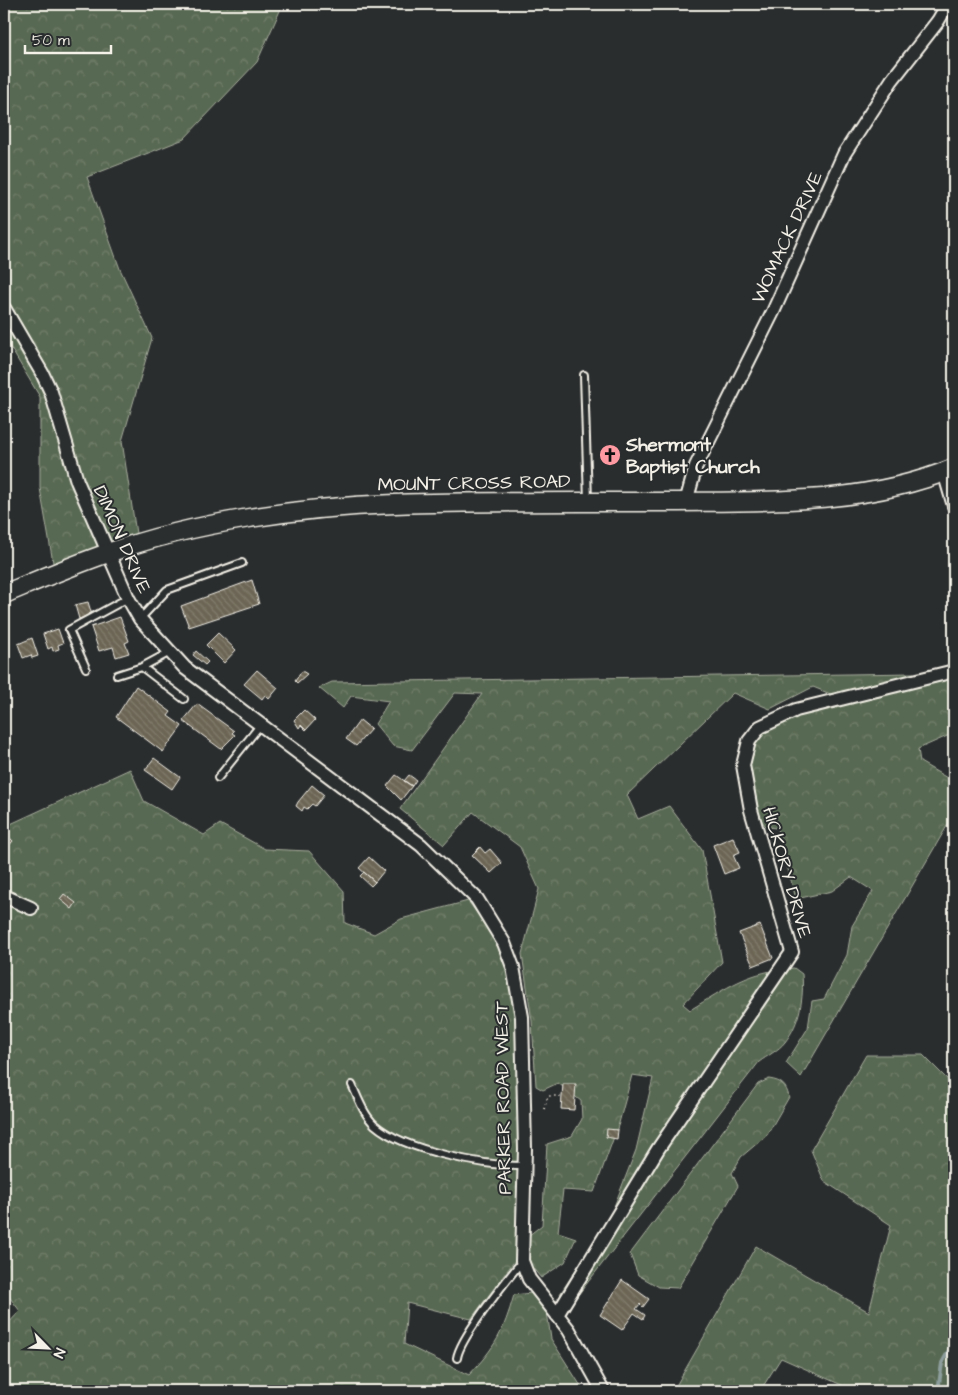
<svg xmlns="http://www.w3.org/2000/svg" width="958" height="1395" viewBox="0 0 958 1395" font-family="'Architects Daughter',sans-serif">
<style>
.forest{fill:url(#forest-crowns);stroke:#a6ad9d}
.lines{fill:none;stroke-linecap:round;stroke-linejoin:round}
.stream{stroke:#8c9d9c;stroke-width:4}
.building{fill:url(#building-back-hatch);stroke:#f4f1e8}
.service-casing{stroke:#f4f1e8;stroke-width:10}
.minor-casing{stroke:#f4f1e8;stroke-width:16}
.secondary-casing{stroke:#f4f1e8;stroke-width:21}
.path{stroke:#f4f1e8;stroke-width:2;stroke-dasharray:1 4;stroke-linecap:butt}
.service{stroke:#2a2d2e;stroke-width:6}
.minor{stroke:#2a2d2e;stroke-width:12}
.secondary{stroke:#2a2d2e;stroke-width:18}
.labels{text-anchor:middle;stroke-width:4;stroke-linejoin:round;paint-order:stroke}
.street-label{font-size:19px;fill:#f4f1e8;stroke:#2a2d2e}
.poi-label{font-size:19px;font-weight:bold;fill:#f4f1e8;stroke:#2a2d2e;text-anchor:start}
</style>
<defs>
<pattern id="forest-crowns" width="20" height="18" patternUnits="userSpaceOnUse" patternTransform="scale(1.25)"><rect width="20" height="18" fill="#596952"/><path d="M2 6a3 3 0 1 1 6 0M12 15a3 3 0 1 1 6 0" fill="none" stroke="#717f6b"/></pattern>
<pattern id="building-back-hatch" width="6" height="6" patternUnits="userSpaceOnUse" patternTransform="scale(1.25)"><rect width="6" height="6" fill="#6c6555"/><path d="M-1 5l2 2M0 0l6 6M5-1l2 2" fill="none" stroke="#827c6d"/></pattern>
</defs>
<rect width="100%" height="100%" fill="#2a2d2e"/>
<filter id="ink" filterUnits="userSpaceOnUse"><feTurbulence type="fractalNoise" baseFrequency=".02" numOctaves="2"/><feDisplacementMap in="SourceGraphic" scale="10" xChannelSelector="R" yChannelSelector="G"/><feConvolveMatrix kernelMatrix="1 2 1 2 8 2 1 2 1" color-interpolation-filters="sRGB"/></filter>
<g filter="url(#ink)">
<!-- forest -->
<path class="forest" d="M4,4H283L257,62L184,139L87,177L120,269L152,338L122,441L137,540L54,568L40,488V397L4,337Z
M914,673L915,677L833,695L813,687L770,709L733,693L627,795L638,819L669,806L702,850L722,962L683,1004L690,1010C728,987 748,971 794,968L802,974C804,998 800,1023 785,1042C779,1050 767,1056 759,1062L571,1304L560,1294L610,1217L636,1150L653,1078L632,1075L619,1123L594,1192L563,1190L558,1232L576,1238L565,1262L541,1278L527,1261L528,1236L542,1225L547,1144L572,1136L582,1119L581,1101L558,1083L543,1090L536,1086L532,1021L522,954L539,889L520,847L473,812L444,845L400,809L482,694L455,693L412,750L393,746L375,724L389,701L351,696L343,708L319,688L332,682Z
M954,675V733L918,749L920,762L954,782V814L801,1077L786,1063L808,1028L812,1001L824,999L847,955L852,926L873,891L851,877L832,891L796,899L777,828L766,827C748,801 736,748 766,725C783,713 815,709 836,705C876,697 915,689 954,675Z
M130,769L144,801L204,835L220,824L265,849L309,851L344,891L345,923L374,934L401,919L468,901L497,940L509,973L516,1027L520,1159L516,1259L471,1319L407,1303L404,1344L469,1375C496,1346 503,1333 514,1295L531,1293L547,1312L551,1339L584,1391H4V1328L20,1311L4,1290V827Z
M866,1055H923L954,1086V1391H855L781,1358L760,1391H673L756,1246L869,1312L891,1225L824,1181L811,1150Z
M769,1079C782,1081 786,1085 789,1097L767,1135L741,1157L732,1173L738,1186L678,1288L659,1287L638,1275L630,1254L758,1084Z"/>
<g class="lines">
<!-- stream -->
<path class="stream" d="M938,1391L942,1363L954,1341"/>
</g>
<!-- building -->
<path class="building" d="M252,580L259,604L189,627L181,606Z
M88,602L92,615L79,619L75,605Z
M120,617L129,641L125,643L129,653L116,657L113,647L99,651L91,627Z
M58,629L63,643L58,645L59,649L53,651L52,647L48,649L43,634Z
M218,633L236,650L224,663L206,645Z
M32,638L38,656L32,658L31,655L23,658L18,644Z
M196,651L208,662L205,665L193,655Z
M257,670L278,688L269,699L265,695L262,699L244,684Z
M302,671L307,674L297,683L295,681Z
M136,686L171,712L168,716L182,726L163,752L116,717Z
M197,704L234,731L232,733L235,735L221,749L183,721Z
M304,710L315,720L306,730L301,725L299,728L294,720Z
M360,720L371,729L356,746L346,739Z
M154,758L180,777L172,789L145,770Z
M396,775L412,786L401,800L387,786Z
M409,775L416,780L412,786L404,781Z
M312,785L324,795L315,806L312,804L307,809L304,807L302,811L296,806L298,802Z
M4,832L13,841L4,851Z
M733,837L740,852L733,855L739,868L724,874L713,845Z
M480,847L485,853L490,849L502,863L491,873L472,855Z
M369,857L384,871L375,882L359,868Z
M364,872L375,882L371,886L360,876Z
M64,894L76,903L72,909L60,899Z
M760,925L773,958L753,966L739,933Z
M563,1084H576L574,1110L561,1109Z
M607,1129L618,1130L617,1139L606,1137Z
M622,1280L649,1299L643,1307L640,1304L636,1309L645,1315L643,1319L634,1313L622,1330L600,1315Z"/>
<g class="lines">
<!-- service casing -->
<g class="service-casing">
<path id="service" d="M584,375L588,501
M140,619L167,590L242,563
M142,667L184,699
M86,668L69,630L128,598
M117,675L142,667L170,652
M218,778L261,724
M352,1085C358,1098 364,1115 375,1125C405,1151 485,1166 524,1166
M457,1358C460,1337 507,1280 522,1261"/>
</g>
<!-- minor casing -->
<g class="minor-casing">
<path id="minor" d="M4,308L42,373L51,392L77,481L128,598L140,619L185,668L421,845L477,899L504,943L513,967L522,1017L525,1149L522,1261L529,1279L569,1330L603,1391
M944,472L954,506
M686,502L696,466L773,312L844,154L892,80L938,21L948,4
M4,896L31,908
M557,1315L658,1149L792,952L751,810L743,765L749,741L760,727L796,710L954,671"/>
</g>
<!-- secondary casing -->
<g class="secondary-casing">
<path id="secondary" d="M4,594C38,580 73,565 108,553C194,522 303,507 395,504C487,501 579,502 672,502C767,501 865,505 954,468"/>
</g>
<!-- path -->
<path class="path" d="M544,1109L548,1096H562"/>
<!-- service -->
<use href="#service" class="service"/>
<!-- minor -->
<use href="#minor" class="minor"/>
<!-- secondary -->
<use href="#secondary" class="secondary"/>
</g>
</g>
<!-- icons -->
<defs>
<g id="church-disc" transform="scale(1.125)"><circle r="9.5" fill="#ff9aa2" stroke="#2a2d2e"/><path d="M-1.2-6h2.4v3.5h3.3v2.4h-3.3V6h-2.4V-.1h-3.3v-2.4h3.3Z" fill="#111"/></g>
</defs>
<g fill-rule="evenodd">
<use href="#church-disc" x="610" y="455"/>
</g>
<g class="labels">
<!-- street labels -->
<g class="street-label">
<text transform="translate(786 237) rotate(-65)" y="7">WOMACK DRIVE</text>
<text transform="translate(474 482) rotate(-1)" y="7">MOUNT CROSS ROAD</text>
<text transform="translate(123 539) rotate(66)" y="7">DIMON DRIVE</text>
<text transform="translate(788 872) rotate(74)" y="7">HICKORY DRIVE</text>
<text transform="translate(502 1098) rotate(-91)" y="7">PARKER ROAD WEST</text>
</g>
<!-- poi labels -->
<g class="poi-label">
<text x="626" y="451">Shermont<tspan x="626" dy="22">Baptist Church</tspan></text>
</g>
</g>
<!-- margin -->
<rect width="958" height="1395" fill="none" stroke="#2a2d2e" stroke-width="20"/>
<rect x="10" y="10" width="938" height="1375" fill="none" stroke="#f4f1e8" stroke-width="2" filter="url(#ink)"/>
<!-- north arrow -->
<g transform="translate(48 1348) rotate(114)" stroke="#2a2d2e" stroke-width="4" paint-order="stroke">
<path d="M0-4L9 19L0 12L-9 19Z" fill="#f4f1e8"/>
<text y="-8" font-size="14" font-weight="bold" text-anchor="middle" fill="#f4f1e8">N</text>
</g>
<!-- scale -->
<path d="M25 45v8h86v-8" fill="none" stroke="#f4f1e8" stroke-width="2.5"/>
<text x="32" y="45" font-size="15" fill="#f4f1e8" stroke="#2a2d2e" stroke-width="4" paint-order="stroke">50 m</text>
</svg>
